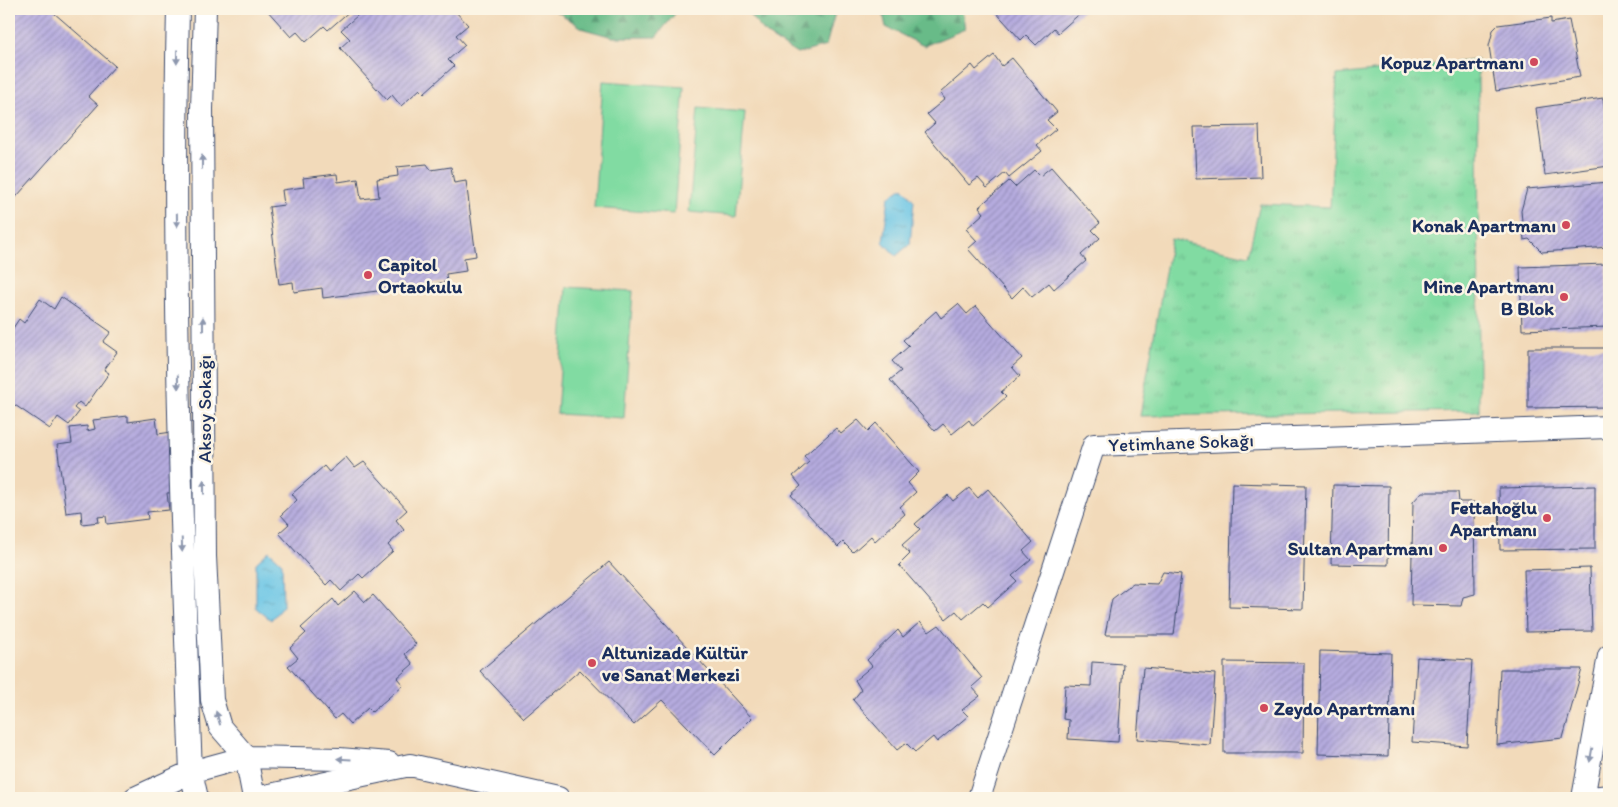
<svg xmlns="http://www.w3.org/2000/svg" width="1618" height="807" viewBox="0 0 1618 807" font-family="Itim,sans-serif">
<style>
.grass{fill:url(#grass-tufts);stroke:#4e8580}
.forest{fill:url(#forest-firs);stroke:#427573}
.garden{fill:#81dba2;stroke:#4e8580}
.water{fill:url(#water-ripples);stroke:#417aa2}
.building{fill:url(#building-hatch)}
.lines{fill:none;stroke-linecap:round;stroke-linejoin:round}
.minor-casing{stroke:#3b496c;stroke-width:24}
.minor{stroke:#fff;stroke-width:22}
.oneway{fill:#8d97ae}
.poi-dot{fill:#d1495b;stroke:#fcf5e5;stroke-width:2}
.labels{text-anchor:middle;stroke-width:5;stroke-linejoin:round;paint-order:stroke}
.poi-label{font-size:19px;font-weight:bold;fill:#1b2f5e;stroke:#fcf5e5;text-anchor:end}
.street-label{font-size:19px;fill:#1b2f5e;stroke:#fcf5e5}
</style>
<defs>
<pattern id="grass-tufts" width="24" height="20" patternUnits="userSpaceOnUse" patternTransform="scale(1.25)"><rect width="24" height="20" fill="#81dba2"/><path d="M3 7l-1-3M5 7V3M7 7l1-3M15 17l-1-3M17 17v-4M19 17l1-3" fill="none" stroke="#6fbc8e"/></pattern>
<pattern id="forest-firs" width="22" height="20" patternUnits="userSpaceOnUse" patternTransform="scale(1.25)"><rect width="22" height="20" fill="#68bb88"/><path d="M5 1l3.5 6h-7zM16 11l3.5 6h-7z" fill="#559872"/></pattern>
<pattern id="water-ripples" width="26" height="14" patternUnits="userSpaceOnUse" patternTransform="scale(1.25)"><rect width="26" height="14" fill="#67c5e6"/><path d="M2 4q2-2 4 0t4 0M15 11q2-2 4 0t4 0" fill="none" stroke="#54a0be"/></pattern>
<pattern id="building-hatch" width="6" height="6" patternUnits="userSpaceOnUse" patternTransform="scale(1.25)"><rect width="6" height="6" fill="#b6acdf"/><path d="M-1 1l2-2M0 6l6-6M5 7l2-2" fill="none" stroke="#938cb8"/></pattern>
</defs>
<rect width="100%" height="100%" fill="#fcf5e5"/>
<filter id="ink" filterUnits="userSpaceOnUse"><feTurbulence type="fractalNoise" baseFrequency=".02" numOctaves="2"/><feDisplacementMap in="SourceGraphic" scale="10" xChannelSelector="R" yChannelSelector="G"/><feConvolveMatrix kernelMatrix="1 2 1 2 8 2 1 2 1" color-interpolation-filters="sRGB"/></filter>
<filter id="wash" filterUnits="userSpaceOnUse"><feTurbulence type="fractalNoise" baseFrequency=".0096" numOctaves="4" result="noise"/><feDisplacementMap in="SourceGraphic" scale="20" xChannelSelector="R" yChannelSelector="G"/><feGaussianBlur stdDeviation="1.12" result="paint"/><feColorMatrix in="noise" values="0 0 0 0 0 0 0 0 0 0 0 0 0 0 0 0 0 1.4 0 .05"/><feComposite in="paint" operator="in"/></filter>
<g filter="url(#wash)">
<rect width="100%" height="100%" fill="#f2daba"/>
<!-- grass -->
<path class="grass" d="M1478,60L1479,411L1140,416L1171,239L1248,256L1260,204L1330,207L1337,75Z"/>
<!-- forest -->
<path class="forest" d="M553,9H679L656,37H613L584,29Z
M744,9H836L826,46L797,54L767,35Z
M882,9H962L965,29L924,46L886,27Z"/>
<!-- garden -->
<path class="garden" d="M603,81L684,87L674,214L594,208Z
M698,108L745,112L736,216L689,212Z
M566,287L633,291L624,418L557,414Z"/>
<!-- water -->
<path class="water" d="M903,187L914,201L910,244L896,256L883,242L889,197Z
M269,551L282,563L283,606L271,620L256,608V563Z"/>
<g id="blocks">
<!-- building -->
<path class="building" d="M9,9H58L54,13L115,66L88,96L98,105L9,205Z
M266,9H352L328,30L324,26L306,42L297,32L291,37Z
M353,9H453L468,25L456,35L465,45L448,60L454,66L424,93L420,89L401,106L392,95L387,100L340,48L350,39L341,30L358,15Z
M993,9H1085L1058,33L1054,28L1036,45L1026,35L1021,40Z
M1551,18V23L1569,20L1580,77L1496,91L1489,46L1493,30L1498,25Z
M994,55L1002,66L1012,58L1057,112L1047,120L1056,129L1037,145L1042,151L1009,178L1005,173L987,188L978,178L969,185L925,132L935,123L927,114L945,99L940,93L972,65L976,70Z
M1603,98L1609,140V166L1545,175L1536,108Z
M1259,126L1261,177L1196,179L1194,127Z
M427,164L431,170L451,167L454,183L466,181L476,256L464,258L466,271L446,274L447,282L323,298L322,288L294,292L293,282L279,284L269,207L284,205L282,190L304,187L303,178L337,174L338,182L358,179L361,199L379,197L377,179L398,176L397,167Z
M1051,167L1100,223L1092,230L1100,238L1081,255L1086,261L1054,289L1049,283L1032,297L1023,287L1012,298L968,249L977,241L966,229L984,213L979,207L1009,181L1015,187L1034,170L1040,176Z
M1609,182V247L1542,252L1529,239L1524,240L1521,211L1527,189Z
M1606,264L1608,327L1522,330L1520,267Z
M61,297L111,332L103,342L117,352L104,370L109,373L85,407L79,402L74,408L79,412L69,425L58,417L50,429L9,401V334L19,319L24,323L40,299L54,309Z
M958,304L967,314L976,306L1022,358L1012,367L1020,376L1001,392L1006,397L973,426L969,420L952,434L943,424L935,431L890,380L901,371L892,361L909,346L903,340L936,311L941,318Z
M1528,348H1609V407L1528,408Z
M128,416V422L156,418L158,434L172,432L179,492L167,493L169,510L147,512L148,519L107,524L106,516L98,517L99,522L82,524L81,511L66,513L57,445L72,443L70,428L87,426V431L95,429L93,420Z
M858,420L868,431L876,423L919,472L908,483L916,492L900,507L905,514L875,541L871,536L853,552L843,542L838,547L791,495L801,486L793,476L809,462L804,456L836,428L841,434Z
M346,457L355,468L364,462L407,510L396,520L404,530L388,545L393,551L363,578L359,574L341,591L331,580L326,585L279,533L289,524L281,515L297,500L292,494L324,466L329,472Z
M1232,483L1306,485L1303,609L1229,607Z
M1333,485L1389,486L1388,565L1331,564Z
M1595,486V549L1500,550L1499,488Z
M969,488L978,498L988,489L1033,542L1023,551L1031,560L1012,576L1017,581L988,607L983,602L963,619L956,611L946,619L899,565L910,554L902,545L920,529L915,524L948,495L953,501Z
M1422,492H1458L1459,502H1474L1475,594L1463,597L1461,606L1411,605L1413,502Z
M609,562L752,718L715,755L662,700L634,725L580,670L524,718L480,671Z
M1590,568L1592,631L1526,632L1524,570Z
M1163,572L1181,574L1174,635H1105L1112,599L1133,583L1157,584Z
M355,591L365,602L373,595L416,644L405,654L413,664L397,678L403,685L372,712L368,708L350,724L341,714L335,719L288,666L298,658L290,648L306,633L301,628L333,599L338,606Z
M920,622L929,632L939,625L982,678L972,687L980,696L962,710L968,716L937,742L933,737L915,752L906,743L897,750L853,700L861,690L855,680L872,666L867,660L898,630L903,637Z
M1320,651L1391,653L1388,756L1318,754Z
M1417,657L1472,660L1467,746L1412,742Z
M1092,662L1123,664L1118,742L1068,739L1069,720L1063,719L1065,685L1091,686Z
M1224,662L1304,663L1303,753H1224Z
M1143,668L1215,674L1210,745L1137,739Z
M1500,669H1582L1563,738L1497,745Z"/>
</g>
</g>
<g filter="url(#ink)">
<use href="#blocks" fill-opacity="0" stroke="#3b496c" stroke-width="1"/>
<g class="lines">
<!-- minor casing -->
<g class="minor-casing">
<path id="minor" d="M178,9C172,263 181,518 191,772L197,798
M205,9L202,109L205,556L212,700L220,727L246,757L254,798
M135,798L191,772L246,757L339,759L389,763
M256,798L410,765L558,798
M979,798L1094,445L1609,427
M1583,798L1609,656
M1592,798L1609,796"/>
</g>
<!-- minor -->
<use href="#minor" class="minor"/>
</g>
<!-- one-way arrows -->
<defs><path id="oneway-solid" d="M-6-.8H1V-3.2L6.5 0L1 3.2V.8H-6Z" transform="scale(1.25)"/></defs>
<g class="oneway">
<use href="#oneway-solid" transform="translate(177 57) rotate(91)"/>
<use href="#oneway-solid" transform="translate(202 162) rotate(-90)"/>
<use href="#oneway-solid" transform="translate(177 220) rotate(89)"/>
<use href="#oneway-solid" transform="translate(203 324) rotate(-90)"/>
<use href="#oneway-solid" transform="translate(178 382) rotate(89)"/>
<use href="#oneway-solid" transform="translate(204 487) rotate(-90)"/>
<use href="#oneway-solid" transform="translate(182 545) rotate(88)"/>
<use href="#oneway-solid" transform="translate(218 718) rotate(-107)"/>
<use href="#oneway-solid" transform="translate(1591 755) rotate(100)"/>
<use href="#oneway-solid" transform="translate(344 759) rotate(-176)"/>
</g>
</g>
<!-- markers -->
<g class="poi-dot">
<circle cx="1534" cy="62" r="5"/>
<circle cx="1566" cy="225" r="5"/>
<circle cx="368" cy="275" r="5"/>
<circle cx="1564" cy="297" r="5"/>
<circle cx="1547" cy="518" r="5"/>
<circle cx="1443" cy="548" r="5"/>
<circle cx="592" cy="663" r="5"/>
<circle cx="1264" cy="708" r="5"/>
</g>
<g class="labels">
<!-- poi labels -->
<g class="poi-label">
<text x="1524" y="69">Kopuz Apartmanı</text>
<text x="1556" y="232">Konak Apartmanı</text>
<text x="378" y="271" text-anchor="start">Capitol<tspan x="378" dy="22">Ortaokulu</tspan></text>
<text x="1554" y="293">Mine Apartmanı<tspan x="1554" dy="22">B Blok</tspan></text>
<text x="1537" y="514">Fettahoğlu<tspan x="1537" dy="22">Apartmanı</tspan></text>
<text x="1433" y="555">Sultan Apartmanı</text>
<text x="602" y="659" text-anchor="start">Altunizade Kültür<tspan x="602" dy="22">ve Sanat Merkezi</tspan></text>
<text x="1274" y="715" text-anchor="start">Zeydo Apartmanı</text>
</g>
<!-- street labels -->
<g class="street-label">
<text transform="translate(204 409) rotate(-90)" y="7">Aksoy Sokağı</text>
<text transform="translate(1181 442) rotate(-2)" y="7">Yetimhane Sokağı</text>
</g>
</g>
<!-- margin -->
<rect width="1618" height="807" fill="none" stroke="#fcf5e5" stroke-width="30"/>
</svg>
